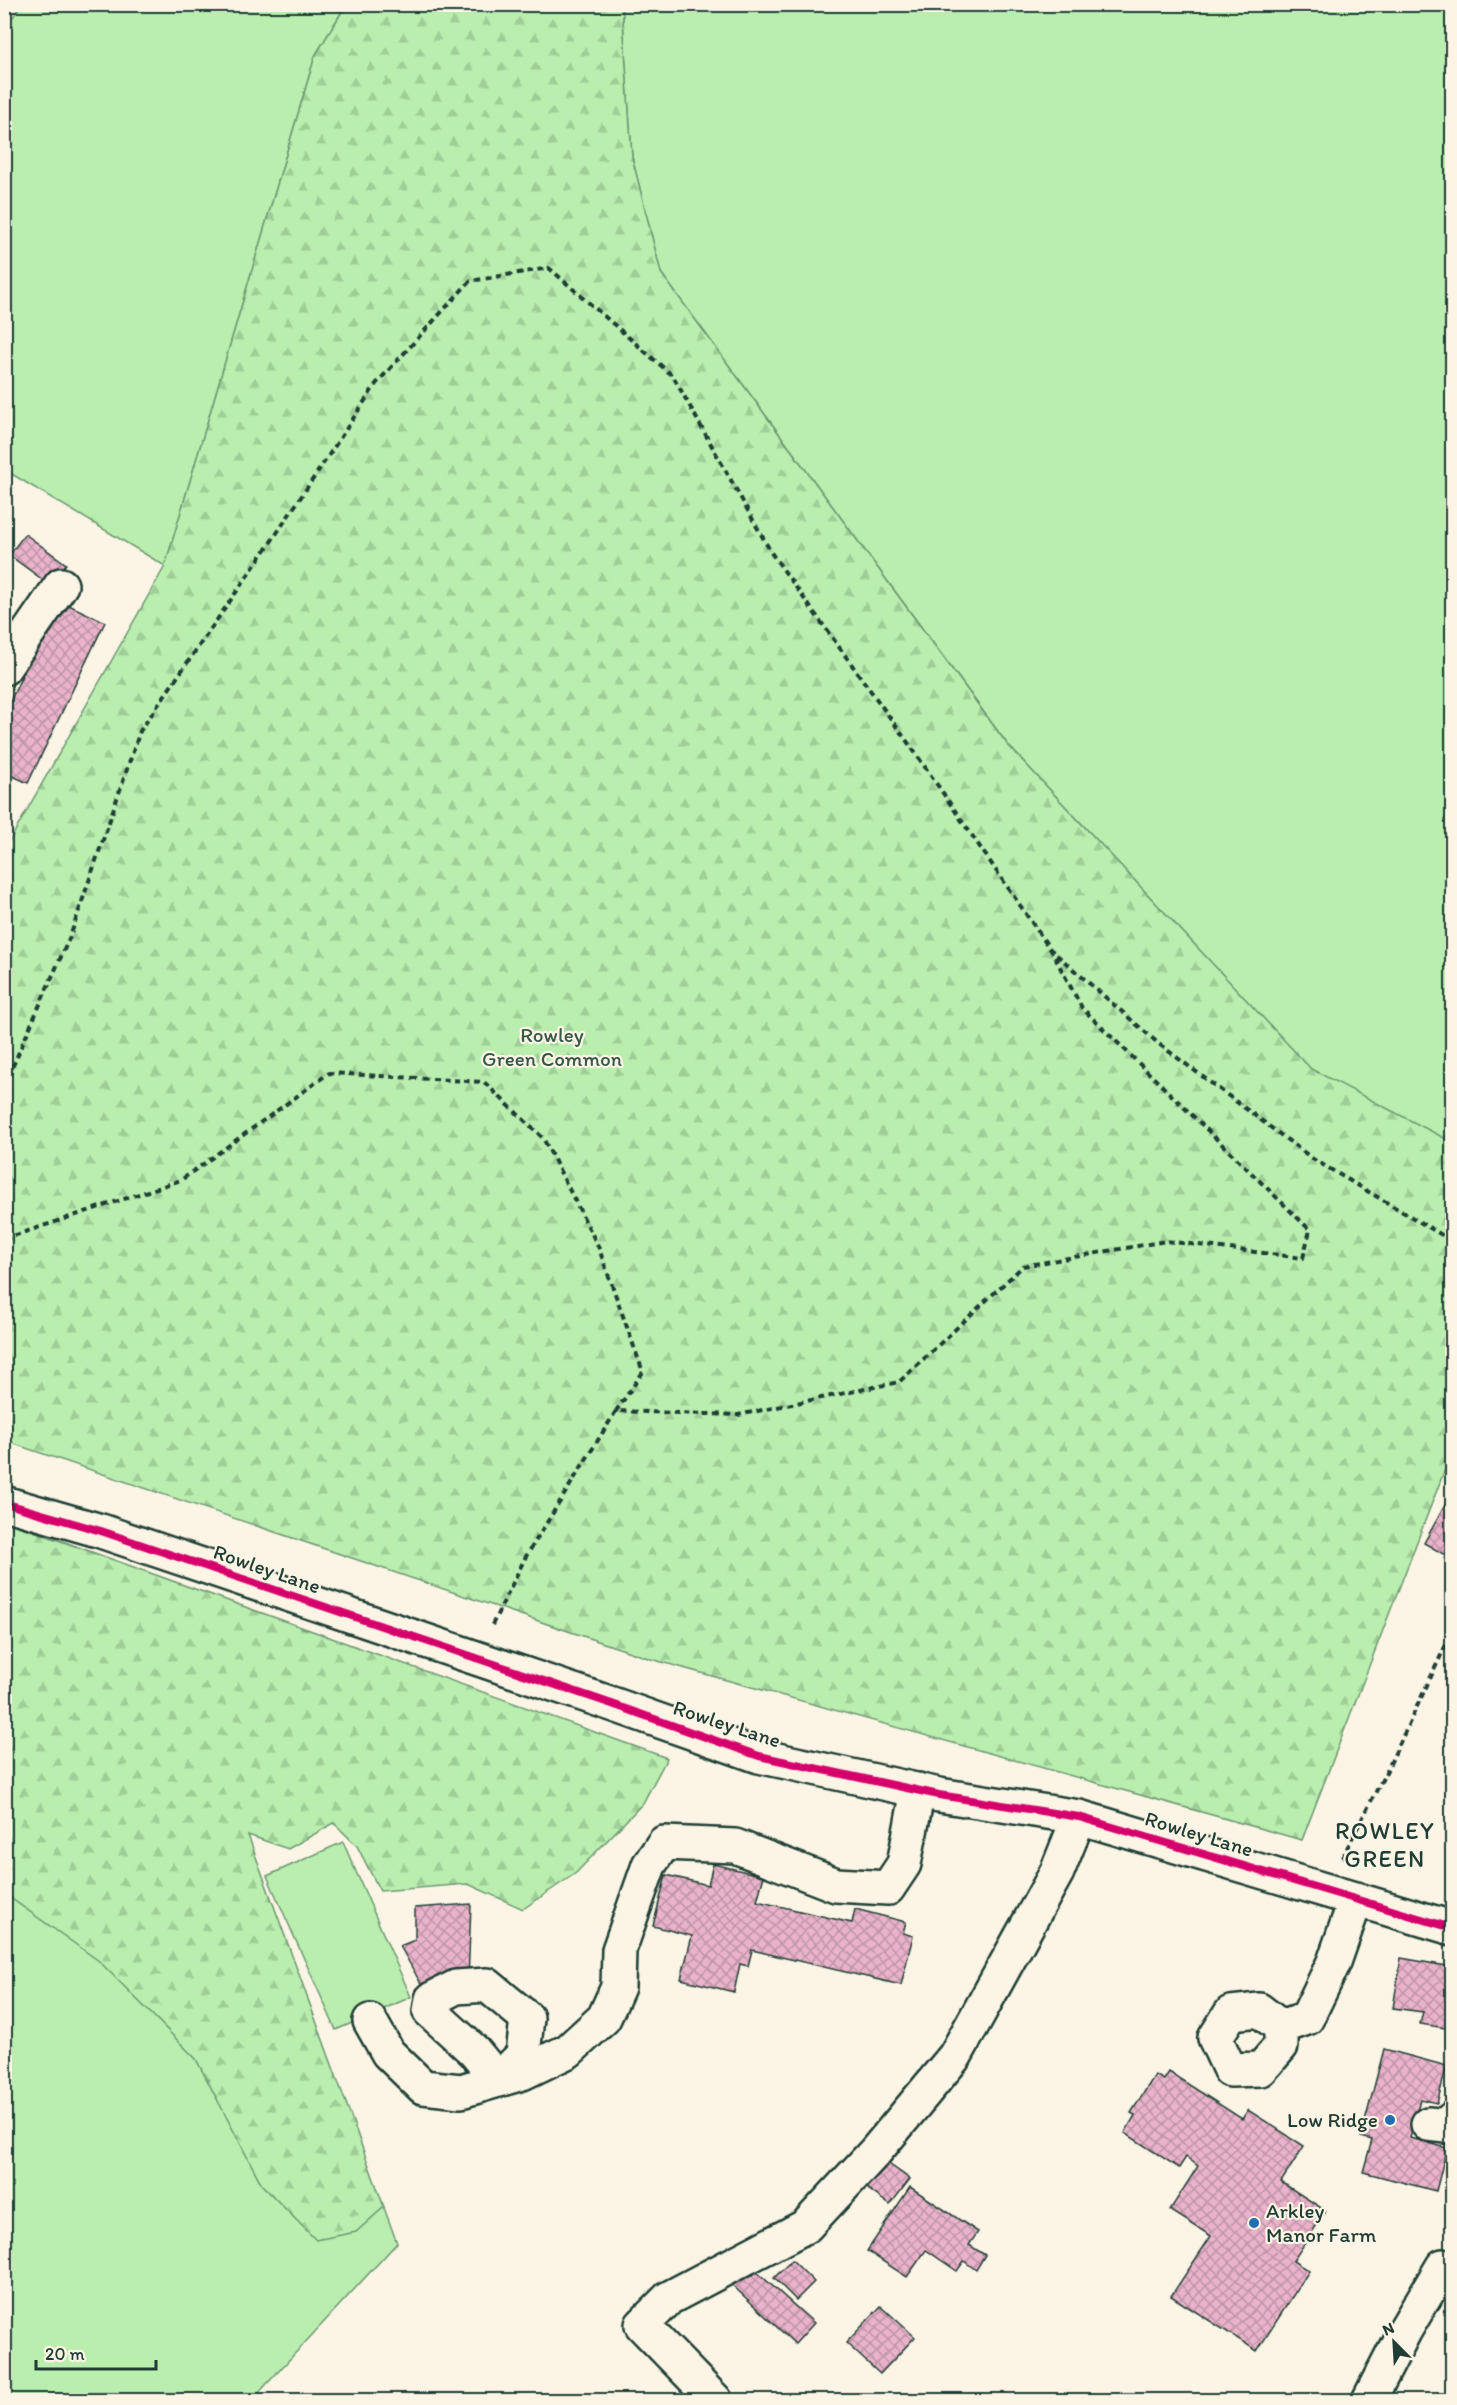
<svg xmlns="http://www.w3.org/2000/svg" width="1457" height="2405" viewBox="0 0 1457 2405" font-family="Itim,sans-serif">
<style>
.grass{fill:#b9eeaf;stroke:#6c9672;stroke-width:1.5}
.forest{fill:url(#forest-firs);stroke:#6c9672;stroke-width:1.5}
.building{fill:url(#building-cross-hatch);stroke:#1f3d34;stroke-width:1.5}
.lines{fill:none;stroke-linecap:round;stroke-linejoin:round}
.minor-casing{stroke:#1f3d34;stroke-width:38}
.path{stroke:#1f3d34;stroke-width:4;stroke-dasharray:6 4.5;stroke-linecap:butt}
.minor{stroke:#fcf5e5;stroke-width:33}
.cycleway-casing{stroke:#fcf5e5;stroke-width:11}
.cycleway{stroke:#d6006c;stroke-width:8}
.poi-dot{fill:#1f6fb2;stroke:#fcf5e5;stroke-width:2}
.labels{text-anchor:middle;stroke-width:4.5;stroke-linejoin:round;paint-order:stroke}
.park-label{font-size:21px;fill:#365846;stroke:#fcf5e5}
.street-label{font-size:21px;fill:#1f3d34;stroke:#fcf5e5}
.poi-label{font-size:21px;fill:#1f3d34;stroke:#fcf5e5;text-anchor:end}
.quarter-label{font-size:24px;letter-spacing:1.5px;fill:#1f3d34;stroke:#fcf5e5}
</style>
<defs>
<pattern id="forest-firs" width="22" height="20" patternUnits="userSpaceOnUse" patternTransform="scale(1.5)"><rect width="22" height="20" fill="#b9eeaf"/><path d="M5 1l3.5 6h-7zM16 11l3.5 6h-7z" fill="#9fcd97"/></pattern>
<pattern id="building-cross-hatch" width="8" height="8" patternUnits="userSpaceOnUse" patternTransform="scale(1.5)"><rect width="8" height="8" fill="#eab3ca"/><path d="M0 0l8 8M0 8l8-8" fill="none" stroke="#bd93a5"/></pattern>
</defs>
<rect width="100%" height="100%" fill="#fcf5e5"/>
<filter id="ink" filterUnits="userSpaceOnUse"><feTurbulence type="fractalNoise" baseFrequency=".0167" numOctaves="2"/><feDisplacementMap in="SourceGraphic" scale="12" xChannelSelector="R" yChannelSelector="G"/><feConvolveMatrix kernelMatrix="1 2 1 2 8 2 1 2 1" color-interpolation-filters="sRGB"/></filter>
<g filter="url(#ink)">
<!-- grass -->
<path class="grass" d="M21,5H346L315,56L165,566L5,470L4,30Z
M622,5H1452V1145L1317,1076L1008,745L661,273L632,157Z
M4,1519L118,1562L216,1750L397,2243L252,2400H5Z
M343,1842L411,1997L336,2030L267,1876Z"/>
<!-- forest -->
<path class="forest" d="M346,5H622L632,157L661,273L1007,744L1311,1069L1452,1142V1451L1302,1840L651,1659L5,1441V849L165,566L315,56Z
M5,1521L667,1758L643,1803L576,1873L523,1909L468,1884L380,1891L357,1846L334,1823L288,1849L248,1835L384,2207L356,2232L316,2240L262,2185L196,2059L99,1961L5,1894Z"/>
<!-- building -->
<path class="building" d="M25,534L66,564L50,585L9,555Z
M58,600L105,622L28,783L4,772V714Z
M1450,1496L1452,1497V1559L1424,1543Z
M713,1864L764,1876L757,1901L852,1923L855,1909L906,1922L903,1933L913,1936L901,1985L752,1950L748,1966L740,1964L734,1992L681,1979L692,1936L653,1926L666,1875L708,1885Z
M471,1904L468,1981L425,1991L400,1946L415,1940V1908Z
M1401,1958L1452,1967V2029L1420,2024L1423,2012L1393,2008Z
M1384,2049L1447,2066L1437,2103L1420,2099L1410,2138L1447,2148L1436,2191L1363,2172L1372,2140L1361,2137Z
M1169,2072L1242,2119L1248,2110L1304,2146L1281,2182L1326,2211L1293,2261L1309,2271L1257,2351L1171,2296L1211,2236L1170,2210L1198,2166L1186,2157L1179,2168L1125,2133L1135,2115L1131,2113L1155,2075L1164,2080Z
M876,2155L910,2179L890,2205L857,2181Z
M910,2187L978,2232L969,2245L985,2255L976,2270L964,2261L957,2271L926,2250L907,2277L867,2251Z
M792,2260L814,2282L796,2300L774,2278Z
M748,2264L814,2323L795,2344L730,2283Z
M881,2306L915,2337L880,2374L846,2343Z"/>
<g class="lines">
<!-- minor casing -->
<g class="minor-casing">
<path id="minor" d="M4,668L61,585
M4,1503L101,1531L612,1704L759,1756L939,1795L1079,1817L1452,1928
M487,1985L527,2018L523,2055L498,2080L474,2051L430,2011L432,1999L456,1987Z
M370,2021L388,2053L423,2087L461,2091L522,2073L568,2051L604,2018L618,1987L619,1950L649,1865L664,1843L735,1846L836,1885L888,1888L904,1864L918,1790
M1281,2027V2046L1261,2069L1230,2070L1215,2038L1231,2013L1259,2010L1281,2027L1307,2018L1334,1962L1356,1899
M1428,2124L1447,2126L1452,2119
M715,2400L642,2325L669,2298L806,2226L875,2152L955,2056L1057,1872L1079,1817
M1369,2400L1405,2330L1443,2266"/>
</g>
<!-- path -->
<path class="path" d="M4,1086L71,934L140,731L275,536L376,384L470,281L549,268L673,376L772,554L914,751L1050,949L1159,1044L1313,1159L1452,1241
M4,1239L181,1180L329,1073L484,1082L543,1138L598,1246L643,1372L616,1411
M492,1625L525,1558L616,1411L738,1415L899,1382L1023,1266L1166,1241L1303,1258L1310,1230L1082,1008L1052,952
M1342,1858L1388,1768L1452,1632"/>
<!-- minor -->
<use href="#minor" class="minor"/>
<!-- cycleway casing -->
<g class="cycleway-casing">
<path id="cycleway" d="M4,1503L101,1531L612,1704L759,1756L939,1795L1079,1817L1452,1928"/>
</g>
<!-- cycleway -->
<use href="#cycleway" class="cycleway"/>
</g>
</g>
<!-- markers -->
<g class="poi-dot">
<circle cx="1390" cy="2120" r="6"/>
<circle cx="1254" cy="2223" r="6"/>
</g>
<g class="labels">
<!-- park labels -->
<g class="park-label">
<text x="552" y="1042">Rowley<tspan x="552" dy="24">Green Common</tspan></text>
</g>
<!-- street labels -->
<g class="street-label">
<text transform="translate(267 1569) rotate(19)" y="7">Rowley Lane</text>
<text transform="translate(727 1724) rotate(18)" y="7">Rowley Lane</text>
<text transform="translate(1199 1834) rotate(17)" y="7">Rowley Lane</text>
</g>
<!-- poi labels -->
<g class="poi-label">
<text x="1378" y="2127">Low Ridge</text>
<text x="1266" y="2218" text-anchor="start">Arkley<tspan x="1266" dy="24">Manor Farm</tspan></text>
</g>
<!-- quarter labels -->
<g class="quarter-label">
<text x="1385" y="1839">ROWLEY<tspan x="1385" dy="28">GREEN</tspan></text>
</g>
</g>
<!-- margin -->
<rect width="1457" height="2405" fill="none" stroke="#fcf5e5" stroke-width="24"/>
<rect x="12" y="12" width="1433" height="2381" fill="none" stroke="#1f3d34" stroke-width="2" filter="url(#ink)"/>
<!-- north arrow -->
<g transform="translate(1394 2342) rotate(336)" stroke="#fcf5e5" stroke-width="4.5" paint-order="stroke">
<path d="M0-4.5L10 22L0 15L-10 22Z" fill="#1f3d34"/>
<text y="-9" font-size="16" font-weight="bold" text-anchor="middle" fill="#1f3d34">N</text>
</g>
<!-- scale -->
<path d="M36 2360v9h120v-9" fill="none" stroke="#1f3d34" stroke-width="3"/>
<text x="45" y="2360" font-size="18" fill="#1f3d34" stroke="#fcf5e5" stroke-width="4.5" paint-order="stroke">20 m</text>
</svg>
